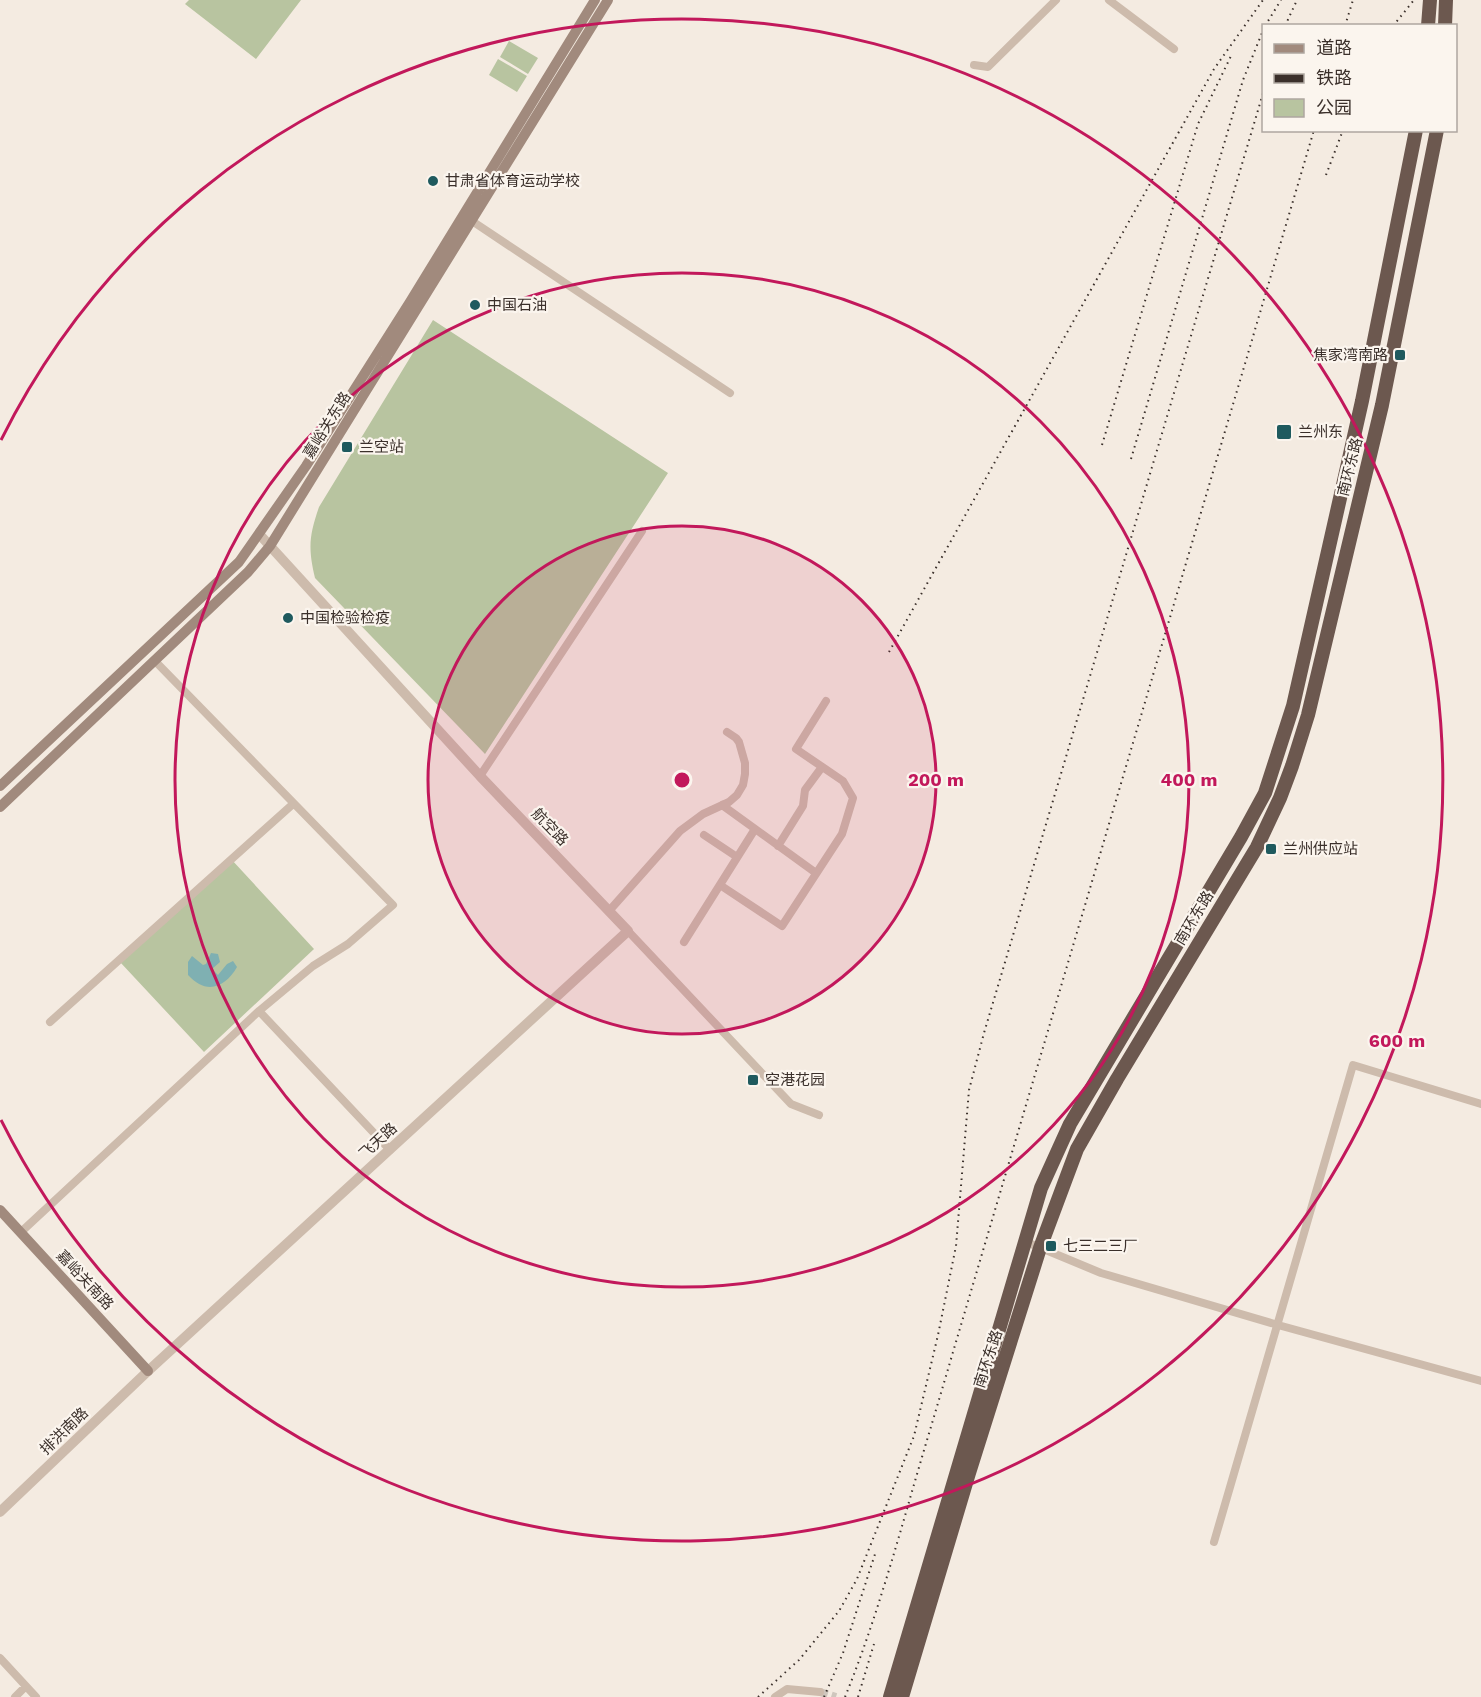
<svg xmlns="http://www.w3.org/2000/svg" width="1481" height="1697" viewBox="0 0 1481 1697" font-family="'Work Sans','Noto Sans SC',sans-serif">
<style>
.green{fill:#b8c4a0}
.water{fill:#7fb0b2}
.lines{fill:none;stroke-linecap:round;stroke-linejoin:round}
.minor-tunnel{stroke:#cfc6bd;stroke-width:8;stroke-dasharray:8 4;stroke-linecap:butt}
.minor{stroke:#cdbbac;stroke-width:8}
.tertiary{stroke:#cdbbac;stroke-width:10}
.secondary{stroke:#a18a7d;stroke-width:10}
.trunk{stroke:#6c584f;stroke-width:14}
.rail{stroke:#3b302b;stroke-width:2;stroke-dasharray:1.5 4.5;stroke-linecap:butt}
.ring{fill:none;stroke:#c2185b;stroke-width:3}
.poi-dot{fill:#1f5a5e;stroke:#fbf5ee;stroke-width:2}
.labels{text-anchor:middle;stroke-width:4.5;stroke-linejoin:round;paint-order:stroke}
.poi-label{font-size:15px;fill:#3b302b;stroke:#fbf5ee;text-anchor:start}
.street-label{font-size:15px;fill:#3b302b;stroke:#fbf5ee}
.centre{fill:#c2185b;stroke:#fbf5ee;stroke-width:3}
.ring-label{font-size:18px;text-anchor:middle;font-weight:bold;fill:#c2185b;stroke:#fbf5ee;stroke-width:4.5;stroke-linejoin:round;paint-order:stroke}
</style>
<rect width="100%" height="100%" fill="#f4ebe1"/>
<!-- green -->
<path class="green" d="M189,0H301L256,59L185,4Z
M509,41L538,58L528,74L500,57Z
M498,59L527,76L517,92L489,75Z
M433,320L668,473L485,754L315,578C308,548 309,536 319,507Z
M231,859L314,949L204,1052L120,962Z"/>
<!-- water -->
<path class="water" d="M211,953L218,954L220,962L212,969L218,975L227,964L233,961L237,967C225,988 206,995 188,975V962L192,956L203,965L206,964Z"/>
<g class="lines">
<!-- minor-tunnel -->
<path class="minor-tunnel" d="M820,1692L836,1697"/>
<!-- minor -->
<path class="minor" d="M1109,0L1174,49
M974,65L988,67L1056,0
M472,221L730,393
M154,660L393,905L348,944L313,966L259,1011
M480,776L642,531
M722,805L816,873
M704,835L737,857
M778,846L803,806L805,790L822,767
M720,885L782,926L842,834L853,798L843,781L796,749L826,701
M609,911L680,831L703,814L729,802L737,795L743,785L745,774V763L739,742L736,738L727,732
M628,931L791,1104L819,1115
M684,942L755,829
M50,1022L293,804
M21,1232L259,1011L390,1150
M1024,1241L1101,1273L1278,1325L1481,1381
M1214,1542L1353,1065L1481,1104
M0,1658L36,1697
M15,1697L26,1686
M775,1697L787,1689L820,1692"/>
<!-- tertiary -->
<path class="tertiary" d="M0,1512L148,1371L628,931L480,776L260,535"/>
<!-- secondary -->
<path class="secondary" d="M0,786L239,562L306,466L410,302L595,0
M0,807L248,572L270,546L608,0
M0,1210L148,1371"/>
<!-- trunk -->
<path class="trunk" d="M1428,26L1430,0
M1445,26L1446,0
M890,1697L1041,1188L1070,1124L1241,837L1265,793L1293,706L1362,401L1416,130
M902,1697L969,1473L1040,1248L1077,1149L1117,1079L1257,847L1280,798L1292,766L1308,715L1382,405L1437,130"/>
<!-- rail -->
<path class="rail" d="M1265,26L1281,0
M1285,26L1297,0
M1345,26L1353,0
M1393,26L1414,0
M1326,175L1343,130
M1102,445L1198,124L1231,56
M1131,459L1243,80L1264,28
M889,652L1214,69L1263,0
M758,1697L799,1660L839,1611L857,1579L914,1436L938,1335L956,1246L969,1090L984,1033L1264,90
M824,1697L843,1653L876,1551
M845,1697C880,1611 903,1520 930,1430L1314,130
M858,1697L874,1644"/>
</g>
<!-- distance rings -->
<circle cx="682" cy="780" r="254" fill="#c2185b" fill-opacity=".12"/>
<g class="ring">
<circle cx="682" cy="780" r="254"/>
<circle cx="682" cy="780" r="507"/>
<path d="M1 440A761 761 0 1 1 1 1120"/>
</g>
<!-- markers -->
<g class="poi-dot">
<circle cx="433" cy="181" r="6"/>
<circle cx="475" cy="305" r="6"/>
<rect x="1394" y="349" width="12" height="12" rx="3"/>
<rect x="1276" y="424" width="16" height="16" rx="3"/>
<rect x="341" y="441" width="12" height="12" rx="3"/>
<circle cx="288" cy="618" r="6"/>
<rect x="1265" y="843" width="12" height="12" rx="3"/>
<rect x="747" y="1074" width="12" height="12" rx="3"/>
<rect x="1045" y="1240" width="12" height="12" rx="3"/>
</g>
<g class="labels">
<!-- poi labels -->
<g class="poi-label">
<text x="445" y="186">甘肃省体育运动学校</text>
<text x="487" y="310">中国石油</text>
<text x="1388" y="360" text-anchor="end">焦家湾南路</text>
<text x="1298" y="437">兰州东</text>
<text x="359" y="452">兰空站</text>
<text x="300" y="623">中国检验检疫</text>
<text x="1283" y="854">兰州供应站</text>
<text x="765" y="1085">空港花园</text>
<text x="1063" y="1251">七三二三厂</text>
</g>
<!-- street labels -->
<g class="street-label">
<text transform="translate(327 425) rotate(-58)" y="5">嘉峪关东路</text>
<text transform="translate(1350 467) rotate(-76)" y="5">南环东路</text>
<text transform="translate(550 827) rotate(46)" y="5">航空路</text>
<text transform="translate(1194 918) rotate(-59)" y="5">南环东路</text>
<text transform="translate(378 1141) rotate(-43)" y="5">飞天路</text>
<text transform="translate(85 1280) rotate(47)" y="5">嘉峪关南路</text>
<text transform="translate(988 1359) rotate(-72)" y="5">南环东路</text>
<text transform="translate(64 1431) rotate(-44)" y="5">排洪南路</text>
</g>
</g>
<circle cx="682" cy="780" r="9" class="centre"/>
<g class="ring-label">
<text x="936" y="786">200 m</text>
<text x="1189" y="786">400 m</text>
<text x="1397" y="1047">600 m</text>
</g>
<!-- legend -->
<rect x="1262" y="24" width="195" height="108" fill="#fbf5ee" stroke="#aea6a0" stroke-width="1.5"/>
<rect x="1274" y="44" width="30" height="9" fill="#a18a7d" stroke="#aea6a0" stroke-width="1.5"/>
<text x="1316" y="54" font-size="18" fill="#3b302b">道路</text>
<rect x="1274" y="74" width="30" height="9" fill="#3b302b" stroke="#aea6a0" stroke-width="1.5"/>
<text x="1316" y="84" font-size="18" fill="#3b302b">铁路</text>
<rect x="1274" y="99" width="30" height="18" fill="#b8c4a0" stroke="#aea6a0" stroke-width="1.5"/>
<text x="1316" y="114" font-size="18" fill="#3b302b">公园</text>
</svg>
